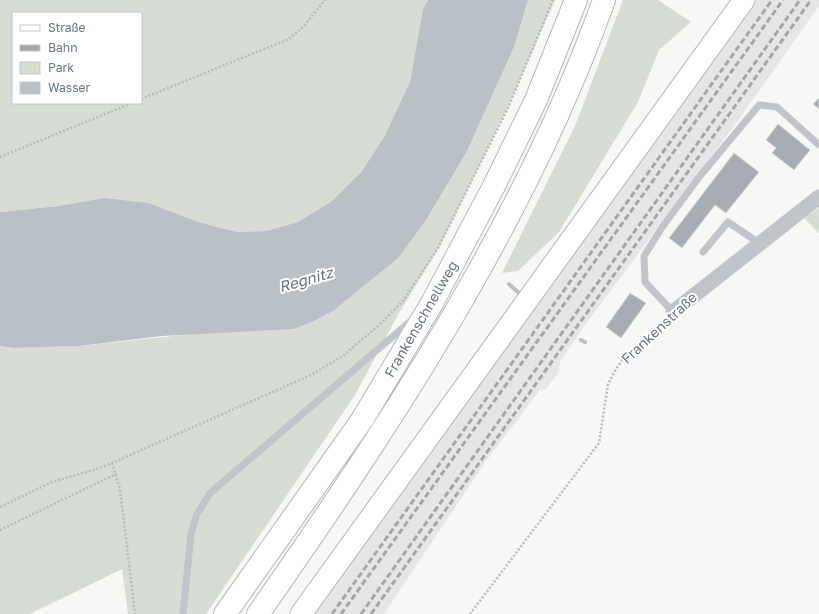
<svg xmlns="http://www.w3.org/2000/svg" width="819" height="614" viewBox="0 0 819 614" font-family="'Golos Text',sans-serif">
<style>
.built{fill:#e5e6e5}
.green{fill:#d7dcd5;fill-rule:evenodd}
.water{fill:#b9c1c7}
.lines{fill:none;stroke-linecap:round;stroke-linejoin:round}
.stream{stroke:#b9c1c7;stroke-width:4}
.building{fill:#a7adb3;stroke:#d9d9d7}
.secondary-casing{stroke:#b2b6bb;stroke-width:23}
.highway-casing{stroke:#b4b7ba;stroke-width:24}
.path{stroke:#b9bbbe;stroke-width:2.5;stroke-dasharray:2 2;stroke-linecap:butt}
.lane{stroke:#c1c4c8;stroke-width:7}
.street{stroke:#c1c4c8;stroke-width:15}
.secondary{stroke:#fff;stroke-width:21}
.highway{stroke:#fff;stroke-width:22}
.rail{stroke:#a3a7ad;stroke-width:3;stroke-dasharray:6 3;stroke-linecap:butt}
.labels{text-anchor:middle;stroke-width:4;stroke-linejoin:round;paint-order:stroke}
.street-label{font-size:14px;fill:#6a7583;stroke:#fff}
.water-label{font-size:15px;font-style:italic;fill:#66757f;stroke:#fff}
</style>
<rect width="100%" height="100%" fill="#f7f7f5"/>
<!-- built -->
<path class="built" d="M756,0H819V6L734,126L584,326L560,362L559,372L546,389L539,391L486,461L384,614H311Z"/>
<!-- green -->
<path class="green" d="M0,0H428L423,9L410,82L384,137L362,171L332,201L298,222L266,231L237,232L104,198L58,206L0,212ZM13,13H141V103H13Z
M528,0H555L507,109L440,246L399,313L355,395L206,614H128L122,569L30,614H0V346L14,348L79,346L314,321L333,311L468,149L514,47Z
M623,0H658L691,22L659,50L638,102L559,232L518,271L502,273L575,126Z
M819,208V233L804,218Z"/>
<!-- water -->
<path class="water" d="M428,0H528L514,47L468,149L426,220L398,258L333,311L314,321L293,329L162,336L79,346L14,348L0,346V212L58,206L104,198L148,203L198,222L237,232L266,231L298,222L332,201L362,171L384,137L410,82L423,9Z"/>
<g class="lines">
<!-- stream -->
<path class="stream" d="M509,284L520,294
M581,340L585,342"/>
</g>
<!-- building -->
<path class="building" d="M819,98V109L813,104Z
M778,124L810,150L794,170L772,153L776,148L766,140Z
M734,153L759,172L726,213L715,205L682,248L669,238Z
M630,293L646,303L621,338L606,327Z"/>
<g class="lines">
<!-- secondary casing -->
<g class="secondary-casing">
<path id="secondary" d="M301,614L744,0"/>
</g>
<!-- highway casing -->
<g class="highway-casing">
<path id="highway" d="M225,614L362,420L432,303L494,186L536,100L576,0
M258,614C392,422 525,222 604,0"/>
</g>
<!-- path -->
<path class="path" d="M141,99L289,39L303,27L325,0
M0,157L132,103
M112,463L120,489L135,614
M0,507L52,482L97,469L112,463L311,375L343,356L379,325L403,301L438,248L508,108L553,0
M0,530L116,474
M470,614L599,443L608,384L616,369L625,356L664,321"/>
<!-- lane -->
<path class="lane" d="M703,252L728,222L759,243
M673,312L645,282L644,256L663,226L700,176L759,105L777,107L819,145
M183,614L191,534L197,514L210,493L412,320"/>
<!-- street -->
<path class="street" d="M673,312L819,197"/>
<!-- secondary -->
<use href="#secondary" class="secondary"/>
<!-- highway -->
<use href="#highway" class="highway"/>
<!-- rail -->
<path class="rail" d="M332,614L772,0
M341,614L783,0
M361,614L800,0
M371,614L811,0"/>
</g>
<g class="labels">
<!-- street labels -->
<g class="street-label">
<text transform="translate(421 319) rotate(-60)" y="5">Frankenschnellweg</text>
<text transform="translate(659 328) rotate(-43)" y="5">Frankenstraße</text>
</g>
<!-- water labels -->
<g class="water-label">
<text transform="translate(306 280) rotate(-16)" y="5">Regnitz</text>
</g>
</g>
<!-- legend -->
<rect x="12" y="12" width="130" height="92" fill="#ffffff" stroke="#c3c8cd"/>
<rect x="20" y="25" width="20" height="6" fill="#ffffff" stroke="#c3c8cd"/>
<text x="48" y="32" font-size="12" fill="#6a7583">Straße</text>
<rect x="20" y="45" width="20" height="6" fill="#a3a7ad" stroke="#c3c8cd"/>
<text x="48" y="52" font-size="12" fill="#6a7583">Bahn</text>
<rect x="20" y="62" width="20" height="12" fill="#d7dcd5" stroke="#c3c8cd"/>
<text x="48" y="72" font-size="12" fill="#6a7583">Park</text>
<rect x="20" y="82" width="20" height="12" fill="#b9c1c7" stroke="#c3c8cd"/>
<text x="48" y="92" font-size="12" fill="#6a7583">Wasser</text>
</svg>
